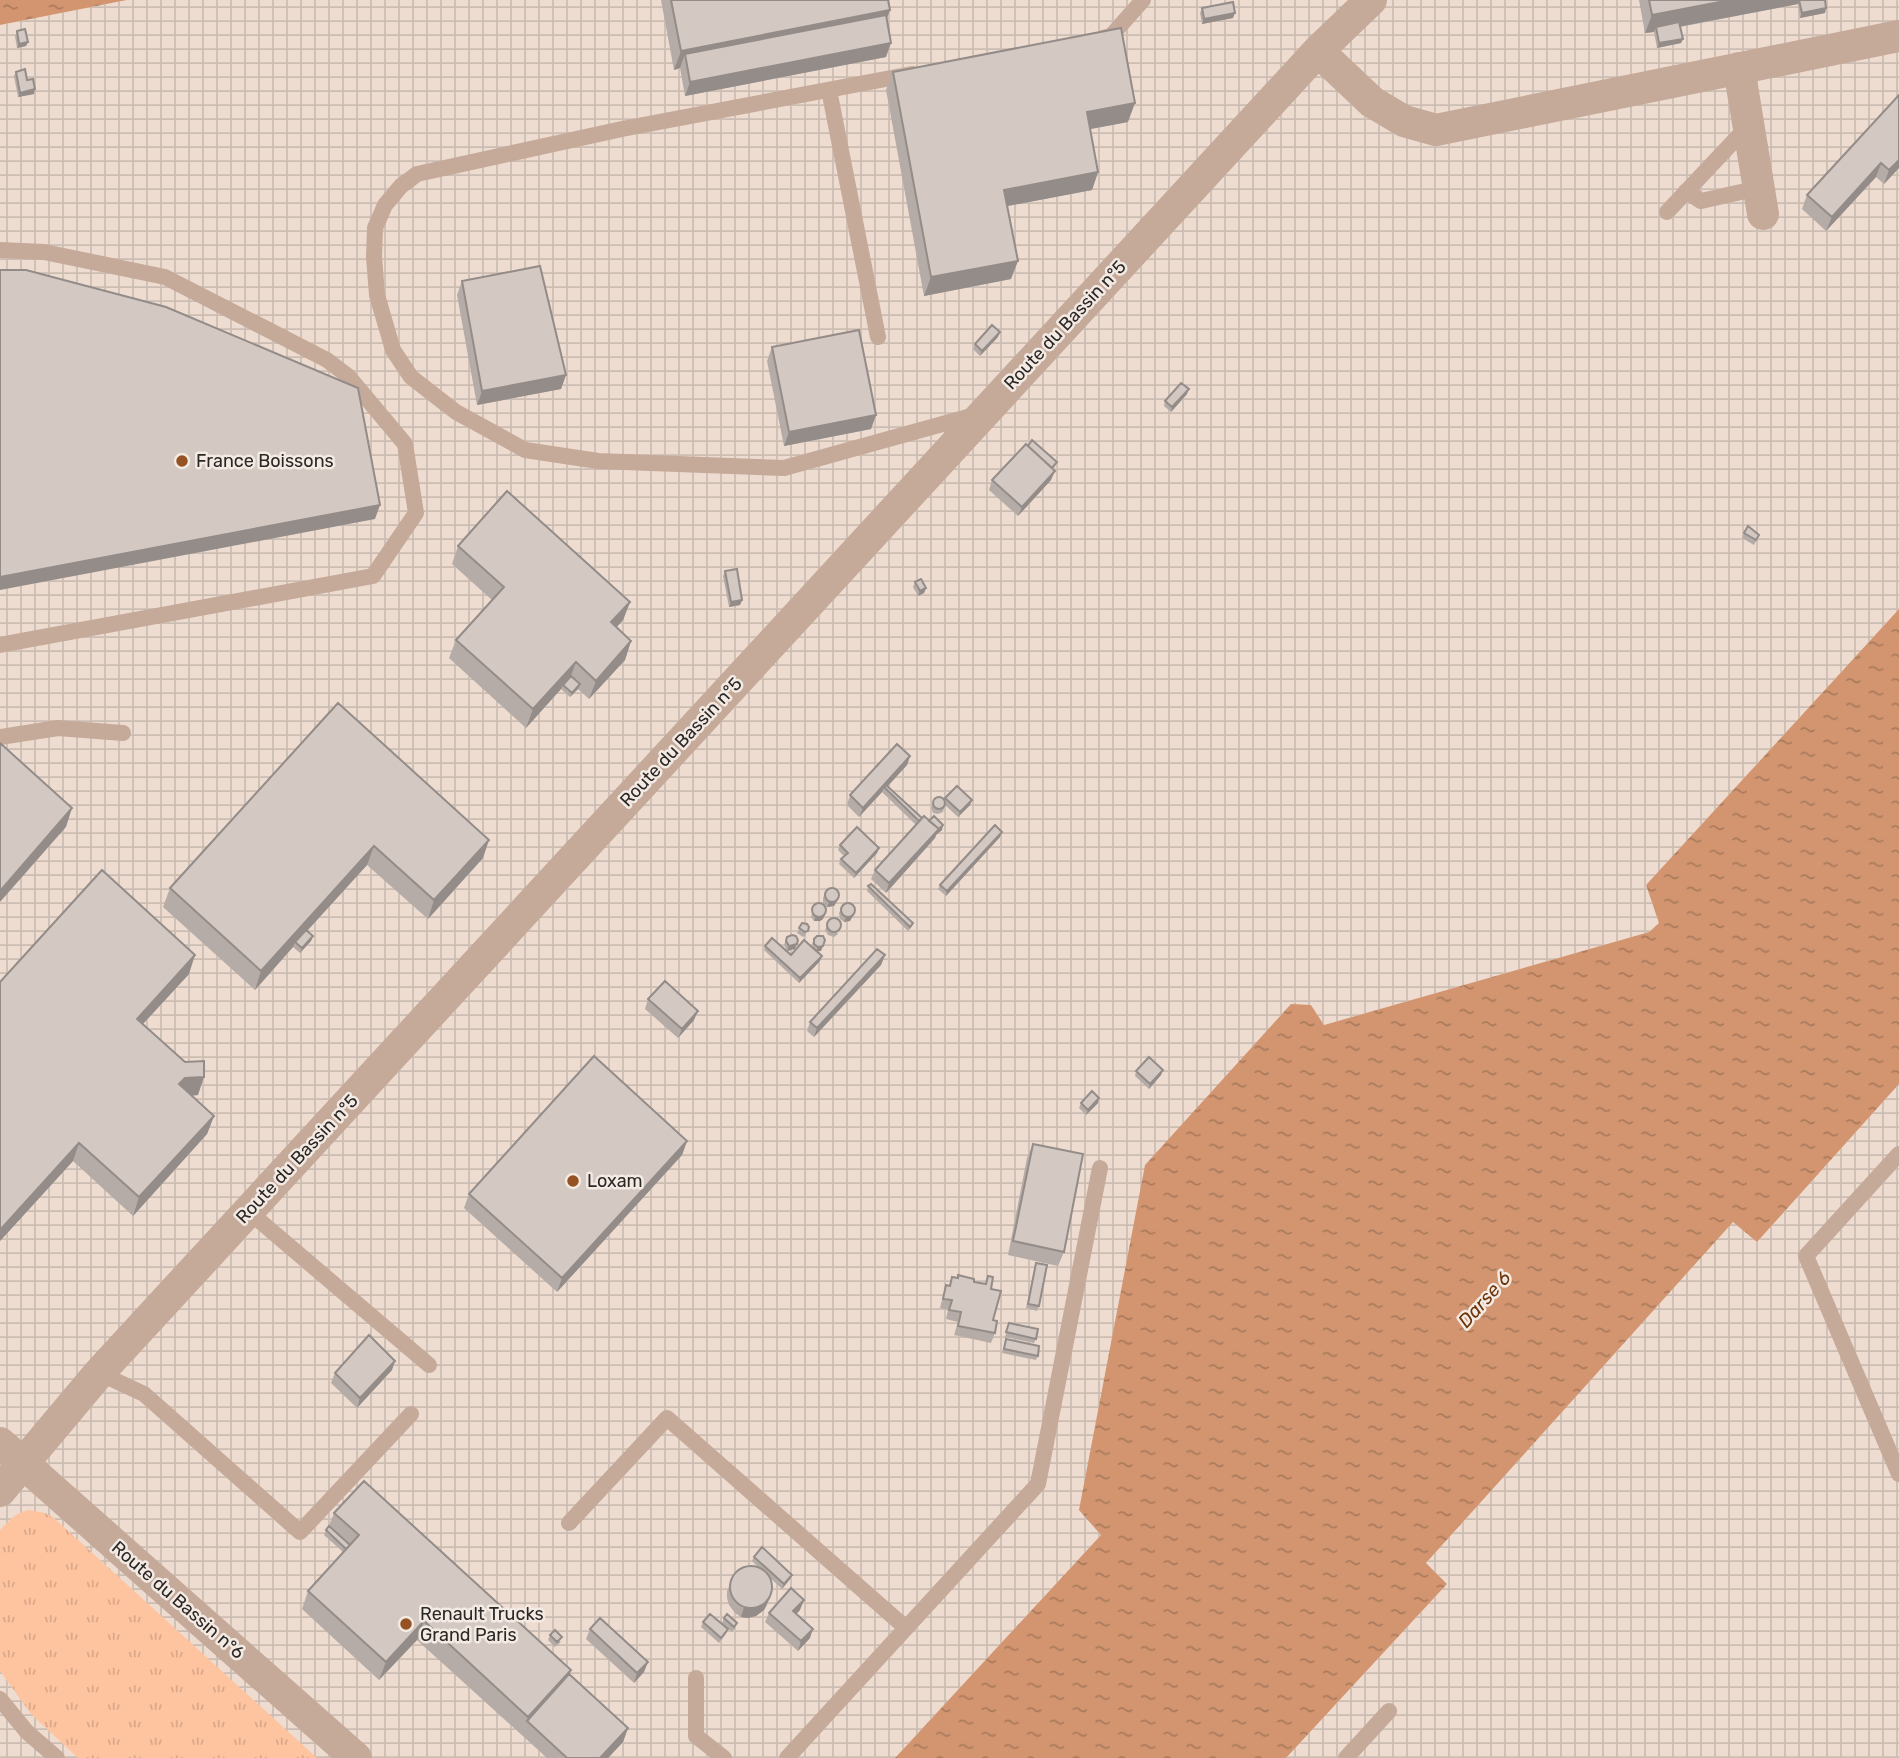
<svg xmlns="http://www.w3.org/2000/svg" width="1899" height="1758" viewBox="0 0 1899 1758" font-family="Rubik,sans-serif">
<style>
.industrial{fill:url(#industrial-grid)}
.grass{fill:url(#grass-tufts)}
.water{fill:url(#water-ripples)}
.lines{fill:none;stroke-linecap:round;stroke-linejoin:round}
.service{stroke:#c5a999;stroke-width:16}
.minor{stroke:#c5a999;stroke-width:32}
.wall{fill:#b5aca7}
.shaded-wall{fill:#948c88}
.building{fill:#d3c8c2;stroke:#948c88;stroke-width:2}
.poi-dot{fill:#955223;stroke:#f4eae4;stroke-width:2.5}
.labels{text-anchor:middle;stroke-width:5;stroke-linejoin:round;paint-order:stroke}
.street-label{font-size:18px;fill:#2b2725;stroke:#f4eae4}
.poi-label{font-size:18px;fill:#2b2725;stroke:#f4eae4;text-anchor:start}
.water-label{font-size:19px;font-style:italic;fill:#6c3307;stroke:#f4eae4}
</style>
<defs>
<pattern id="industrial-grid" width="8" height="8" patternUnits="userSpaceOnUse" patternTransform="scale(1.75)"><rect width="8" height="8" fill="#eedcd1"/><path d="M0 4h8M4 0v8" fill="none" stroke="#ccbdb3"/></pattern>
<pattern id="grass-tufts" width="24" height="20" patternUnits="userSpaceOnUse" patternTransform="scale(1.75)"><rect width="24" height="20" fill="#fec39f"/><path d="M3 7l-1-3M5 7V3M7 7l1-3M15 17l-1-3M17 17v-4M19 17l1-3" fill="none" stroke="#daa889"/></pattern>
<pattern id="water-ripples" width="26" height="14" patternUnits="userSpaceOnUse" patternTransform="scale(1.75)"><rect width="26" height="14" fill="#d29570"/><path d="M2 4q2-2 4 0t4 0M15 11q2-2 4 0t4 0" fill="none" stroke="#ab7a5c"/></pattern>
</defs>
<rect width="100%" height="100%" fill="#f4eae4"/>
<!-- industrial -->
<path class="industrial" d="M127,0H1899V609L1646,885L1659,923L1649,932L1324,1025L1311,1005L1101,1535L895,1758H0V25Z
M1899,1084V1758H1286L1447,1584L1426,1563L1733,1221L1757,1242Z"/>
<!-- grass -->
<path class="grass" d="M29,1510L45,1513L54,1518L317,1758H78L31,1714L0,1671V1530C8,1521 17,1512 29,1510Z"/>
<!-- water -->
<path class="water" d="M0,0H127L0,25Z
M1899,609V1084L1757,1242L1733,1222L1426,1563L1447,1584L1286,1758H895L1101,1535L1079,1510L1145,1165L1291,1004L1311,1005L1324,1025L1649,932L1659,923L1646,885Z"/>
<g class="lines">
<!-- service -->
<path class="service" d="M1103,38L1111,36L1143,0
M912,74L622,129L417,174L401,186L385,205L375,228L374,257L377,295L393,350L411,377L456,412L525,450L598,461L784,468L975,415
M829,90L878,337
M1686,191L1701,201L1741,192
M1667,212L1749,125
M0,250L44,252L165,277L327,360L348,376L405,444L416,513L373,576L0,645
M0,737L58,728L123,733
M1899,1154L1806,1256L1899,1474
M248,1211L429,1365
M99,1373L144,1394L300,1532L411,1414
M569,1523L667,1418L906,1628
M696,1678V1736L724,1758
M0,1699L27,1732L57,1758
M787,1758L1038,1484L1100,1168
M1346,1758L1389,1711"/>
<!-- minor -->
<path class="minor" d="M1318,51L1372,102L1404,121L1436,130L1899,36
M1739,68L1763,214
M0,1443L356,1758
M0,1491L99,1373L1318,51L1371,0"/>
</g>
<!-- wall -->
<path class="wall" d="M661,0H888L886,57L685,96L680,68L674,70Z
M1639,0H1825L1826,8L1825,13L1800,18L1798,4L1680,27L1683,39L1681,43L1657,48L1654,32L1645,33Z
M1202,8L1233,18L1202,24L1200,13Z
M17,31L28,42L26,46L17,48L15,36Z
M16,72L27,80L34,94L18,97L14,76Z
M893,72L1128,122L1090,129L1098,172L1092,190L1007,206L1011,279L924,296L886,90Z
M1899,95V168L1884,184L1876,177L1826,231L1802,209L1807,195Z
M462,281L566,375L561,389L477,405L457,295Z
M998,337L980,356L973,349L975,344Z
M772,347L876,415L871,429L784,446L767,361Z
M1187,394L1171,412L1164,406L1165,401Z
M1055,467L1053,469L1051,480L1018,516L989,490L992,480Z
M1744,533L1757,539L1754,545L1742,538Z
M458,546L630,602L623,620L616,628L631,641L625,660L589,699L578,689L570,697L561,689L526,728L449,658L456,640L492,600L452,564Z
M725,571L742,600L740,605L729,607L723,576Z
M915,582L926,588L924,593L918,596L913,587Z
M338,703L483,858L428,919L367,865L307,931L313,936L311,941L300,953L293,947L255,990L163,907L170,888Z
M910,756L907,765L888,786L922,818L942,830L936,835L935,838L886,893L871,879L875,870L916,825L882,792L859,817L847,805L850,795Z
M945,798L972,800L970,805L958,817L945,805L943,812L938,814L933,813L931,808L934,799L945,800Z
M1002,832L1000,837L946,896L938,889L940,885Z
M840,845L879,848L877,853L854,878L839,864L841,859L844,856L838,850Z
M868,886L913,923L911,928L908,931L867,891Z
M825,893L837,902L834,906L827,907L823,903V898Z
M814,906L825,914L823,919L820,921H814L811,917Z
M841,909L855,912L850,921L844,922L840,919L839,913Z
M829,920L838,934L834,937L828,935L825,930Z
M802,923L806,935L803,937L797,933Z
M787,937L795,949L787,951L784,945Z
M814,939L825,940L821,951H817L820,961L799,983L764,950L765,946L791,955L813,947L812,944Z
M885,955L881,965L814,1037L807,1031L810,1022Z
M189,974L143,1024L198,1095L192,1096L214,1116L207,1134L133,1216L73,1161L0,1241V982Z
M648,999L694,1020L678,1038L645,1009Z
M1136,1071L1161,1075L1149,1089L1135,1076Z
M1081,1103H1098L1086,1115L1079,1108Z
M687,1141L682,1155L557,1292L464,1208L469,1194Z
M1033,1144L1064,1252L1058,1266L1008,1255L1027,1158Z
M1036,1263L1039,1306L1037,1311L1026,1308Z
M952,1277L974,1282L991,1289L995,1333L991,1343L954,1335L958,1322L946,1319L948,1310L940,1308L946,1285L949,1286Z
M1009,1323L1036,1339L1034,1343L1005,1337Z
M1006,1339L1038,1356L1036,1360L1002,1353Z
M392,1370L357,1408L331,1383L335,1373Z
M334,1513L569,1674L628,1728L623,1742L608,1758H547L417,1640L379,1680L302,1609L308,1591L343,1552L324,1535L326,1530L329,1526Z
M754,1557L790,1579L782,1589L767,1575V1605L764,1610L756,1616L748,1618L741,1617L735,1613L729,1605L727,1598V1591L731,1582L759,1568L752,1561Z
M800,1610L796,1614L810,1638L798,1651L765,1622L769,1613Z
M724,1618L735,1628L732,1632L722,1623Z
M703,1622L728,1629L726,1634L719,1643L701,1627Z
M590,1629L644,1672L634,1683L586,1639Z
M550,1635L561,1642L555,1647L548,1640Z"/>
<!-- shaded-wall -->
<path class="shaded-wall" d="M1730,0H1799L1798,4L1656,31V27L1654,32L1645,33L1652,15Z
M1826,8L1825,13L1800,18L1802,13Z
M890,10L883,29L685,54L680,68L674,70L681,51Z
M1235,13L1233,18L1202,24L1204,19Z
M1683,39L1681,43L1657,48L1659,43Z
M28,42L26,46L17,48L19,44Z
M891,43L886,57L685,96L690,82Z
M35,89L34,94L18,97L20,93Z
M1135,103L1128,122L1080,131L1087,112Z
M1899,160V168L1884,184L1889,170Z
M1881,163L1876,177L1826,231L1832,217Z
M1098,172L1092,190L997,208L1004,190Z
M1018,261L1011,279L924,296L931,277Z
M1000,332L998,337L980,356L982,351Z
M566,375L561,389L477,405L482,391Z
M1189,389L1187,394L1171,412L1172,407Z
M876,415L871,429L784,446L789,432Z
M1055,471L1051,480L1018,516L1022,507Z
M380,505L375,519L0,590V577Z
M926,588L924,593L918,596L920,591Z
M742,600L740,605L729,607L731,602Z
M630,602L623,620L604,641L611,622Z
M631,641L625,660L589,699L596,681Z
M576,662L569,681L563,685L561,689L526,728L533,709Z
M580,684L578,689L570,697L572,693Z
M910,756L907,765L885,789L884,787L882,792L859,817L863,808Z
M972,800L970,805L958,817L960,812Z
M72,808L66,827L0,902V891Z
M943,825L942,830L936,835L935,838L886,893L889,883Z
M1002,832L1000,837L946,896L947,891Z
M489,840L483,858L428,919L434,900Z
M374,846L367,865L296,943L295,942L293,947L255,990L261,971Z
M879,848L877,853L854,878L856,873Z
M839,897L834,906L827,907L829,902Z
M855,912L850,921L844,922L846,917Z
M825,914L823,919L820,921H814L816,916Z
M313,936L311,941L300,953L302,948Z
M797,944L795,949L787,951L789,946Z
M823,946L821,951H816L818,947Z
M195,955L189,974L130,1038L137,1019Z
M885,955L881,965L814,1037L817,1028Z
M822,956L820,961L799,983L800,978Z
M698,1011L694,1020L678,1038L682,1029Z
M1163,1070L1161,1075L1149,1089L1150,1084Z
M204,1077L198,1095L179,1096V1084L185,1078Z
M1099,1098L1098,1103L1086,1115L1088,1110Z
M214,1116L207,1134L133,1216L139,1197Z
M687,1141L682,1155L557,1292L562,1278Z
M79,1143L73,1161L0,1241V1230Z
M395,1361L392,1370L357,1408L360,1398Z
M792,1575L790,1579L782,1589L784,1584Z
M771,1596L764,1610L756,1616L748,1618L741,1617L744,1607Z
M804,1600L800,1610L790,1621L793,1611Z
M424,1621L417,1640L379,1680L386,1662Z
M813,1629L810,1638L798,1651L801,1641Z
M648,1662L644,1672L634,1683L637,1673Z
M571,1670L564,1688L527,1721L528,1717Z
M628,1728L623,1742L608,1758H600Z"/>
<!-- building -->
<path class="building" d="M671,0H888L890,10L681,51Z
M1649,0H1730L1652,15Z
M1799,0H1825L1826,8L1802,13Z
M1233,2L1235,13L1204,19L1202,8Z
M886,15L891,43L690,82L685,54Z
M1679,22L1683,39L1659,43L1656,27Z
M1121,28L1135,103L1087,112L1098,172L1004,190L1018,261L931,277L893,72Z
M25,29L28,42L19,44L17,31Z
M25,69L27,80L33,79L35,89L20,93L16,72Z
M1899,95V160L1889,170L1881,163L1832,217L1807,195Z
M540,266L566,375L482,391L462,281Z
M0,270H26L166,307L358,388L380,505L0,577Z
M992,325L1000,332L982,351L975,344Z
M859,330L876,415L789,432L772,347Z
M1181,383L1189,389L1172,407L1165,401Z
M1032,440L1057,462L1052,468L1028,446Z
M1026,444L1055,471L1022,507L992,480Z
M507,491L630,602L611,622L631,641L596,681L576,662L533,709L456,640L504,587L458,546Z
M1748,526L1759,535L1756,540L1744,533Z
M737,569L742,600L731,602L725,571Z
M921,579L926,588L920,591L915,582Z
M571,676L580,684L572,693L563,685Z
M338,703L489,840L434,900L374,846L261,971L170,888Z
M0,743L72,808L0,891Z
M897,744L910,756L863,808L850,795Z
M886,785L922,818L919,821L884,787Z
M957,786L972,800L960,812L945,798Z
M933 803a6 6 0 1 1 12 0a6 6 0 1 1-12 0Z
M924,816L939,829L889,883L875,870Z
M934,816L943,825L938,830L939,829L929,821Z
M995,825L1002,832L947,891L940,885Z
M857,827L879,848L856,873L841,859L848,853L840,845Z
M102,870L195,955L137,1019L185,1062L204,1061V1077L185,1078L179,1084L214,1116L139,1197L79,1143L0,1230V982Z
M871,884L913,923L910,927L868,886Z
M825 895a7 7 0 1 1 14 0a7 7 0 1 1-14 0Z
M841 910a7 7 0 1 1 14 0a7 7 0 1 1-14 0Z
M812 910a7 7 0 1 1 14 0a7 7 0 1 1-14 0Z
M827 925a7 7 0 1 1 14 0a7 7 0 1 1-14 0Z
M802,923L807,924L809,927L808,931L805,932L799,928Z
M306,930L313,936L302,948L295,942Z
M792,935L796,936L798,940L797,944L789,946L786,941L787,937Z
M817,936H823L825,940L823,946L818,947L814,944V939Z
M772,938L791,955L804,940L822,956L800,978L765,946Z
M877,949L885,955L817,1028L810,1022Z
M665,981L698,1011L682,1029L648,999Z
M594,1056L687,1141L562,1278L469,1194Z
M1149,1057L1163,1070L1150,1084L1136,1071Z
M1092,1091L1099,1098L1088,1110L1081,1103Z
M1033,1144L1083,1154L1064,1252L1013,1241Z
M1036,1263L1047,1265L1039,1306L1028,1304Z
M958,1275L974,1279V1282L986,1284L988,1276L993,1277L991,1289L1001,1291L993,1320L997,1321L995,1333L958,1326L961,1312L949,1310L952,1300L943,1299L946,1285L950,1286L952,1277L958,1278Z
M1009,1323L1038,1329L1036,1339L1006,1332Z
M369,1335L395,1361L360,1398L335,1373Z
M1006,1339L1039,1346L1038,1356L1004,1349Z
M364,1481L571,1670L528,1717L424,1621L386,1662L308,1591L359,1535L334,1513Z
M329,1526L350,1545L346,1549L326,1530Z
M762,1547L792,1575L784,1584L754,1557Z
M730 1587a21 21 0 1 1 42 0a21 21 0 1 1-42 0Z
M791,1588L804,1600L793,1611L813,1629L801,1641L769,1613Z
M710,1614L728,1629L721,1638L703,1622Z
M727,1614L737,1623L734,1627L724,1618Z
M600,1618L648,1662L637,1673L590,1629Z
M555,1630L562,1637L557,1642L550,1635Z
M569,1674L628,1728L600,1758H567L527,1721Z"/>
<!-- markers -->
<g class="poi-dot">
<circle cx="182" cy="461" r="7"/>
<circle cx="573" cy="1181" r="7"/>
<circle cx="406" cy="1624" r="7"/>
</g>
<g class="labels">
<!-- street labels -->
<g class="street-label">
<text transform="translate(1065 325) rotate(-47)" y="6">Route du Bassin n°5</text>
<text transform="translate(681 742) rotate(-47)" y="6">Route du Bassin n°5</text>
<text transform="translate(297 1159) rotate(-47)" y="6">Route du Bassin n°5</text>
<text transform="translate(178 1600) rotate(41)" y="6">Route du Bassin n°6</text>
</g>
<!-- poi labels -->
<g class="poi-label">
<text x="196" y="467">France Boissons</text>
<text x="587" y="1187">Loxam</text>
<text x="420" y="1620">Renault Trucks<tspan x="420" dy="21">Grand Paris</tspan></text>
</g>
<!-- water labels -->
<g class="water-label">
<text transform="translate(1484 1299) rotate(-48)" y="7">Darse 6</text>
</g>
</g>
</svg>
